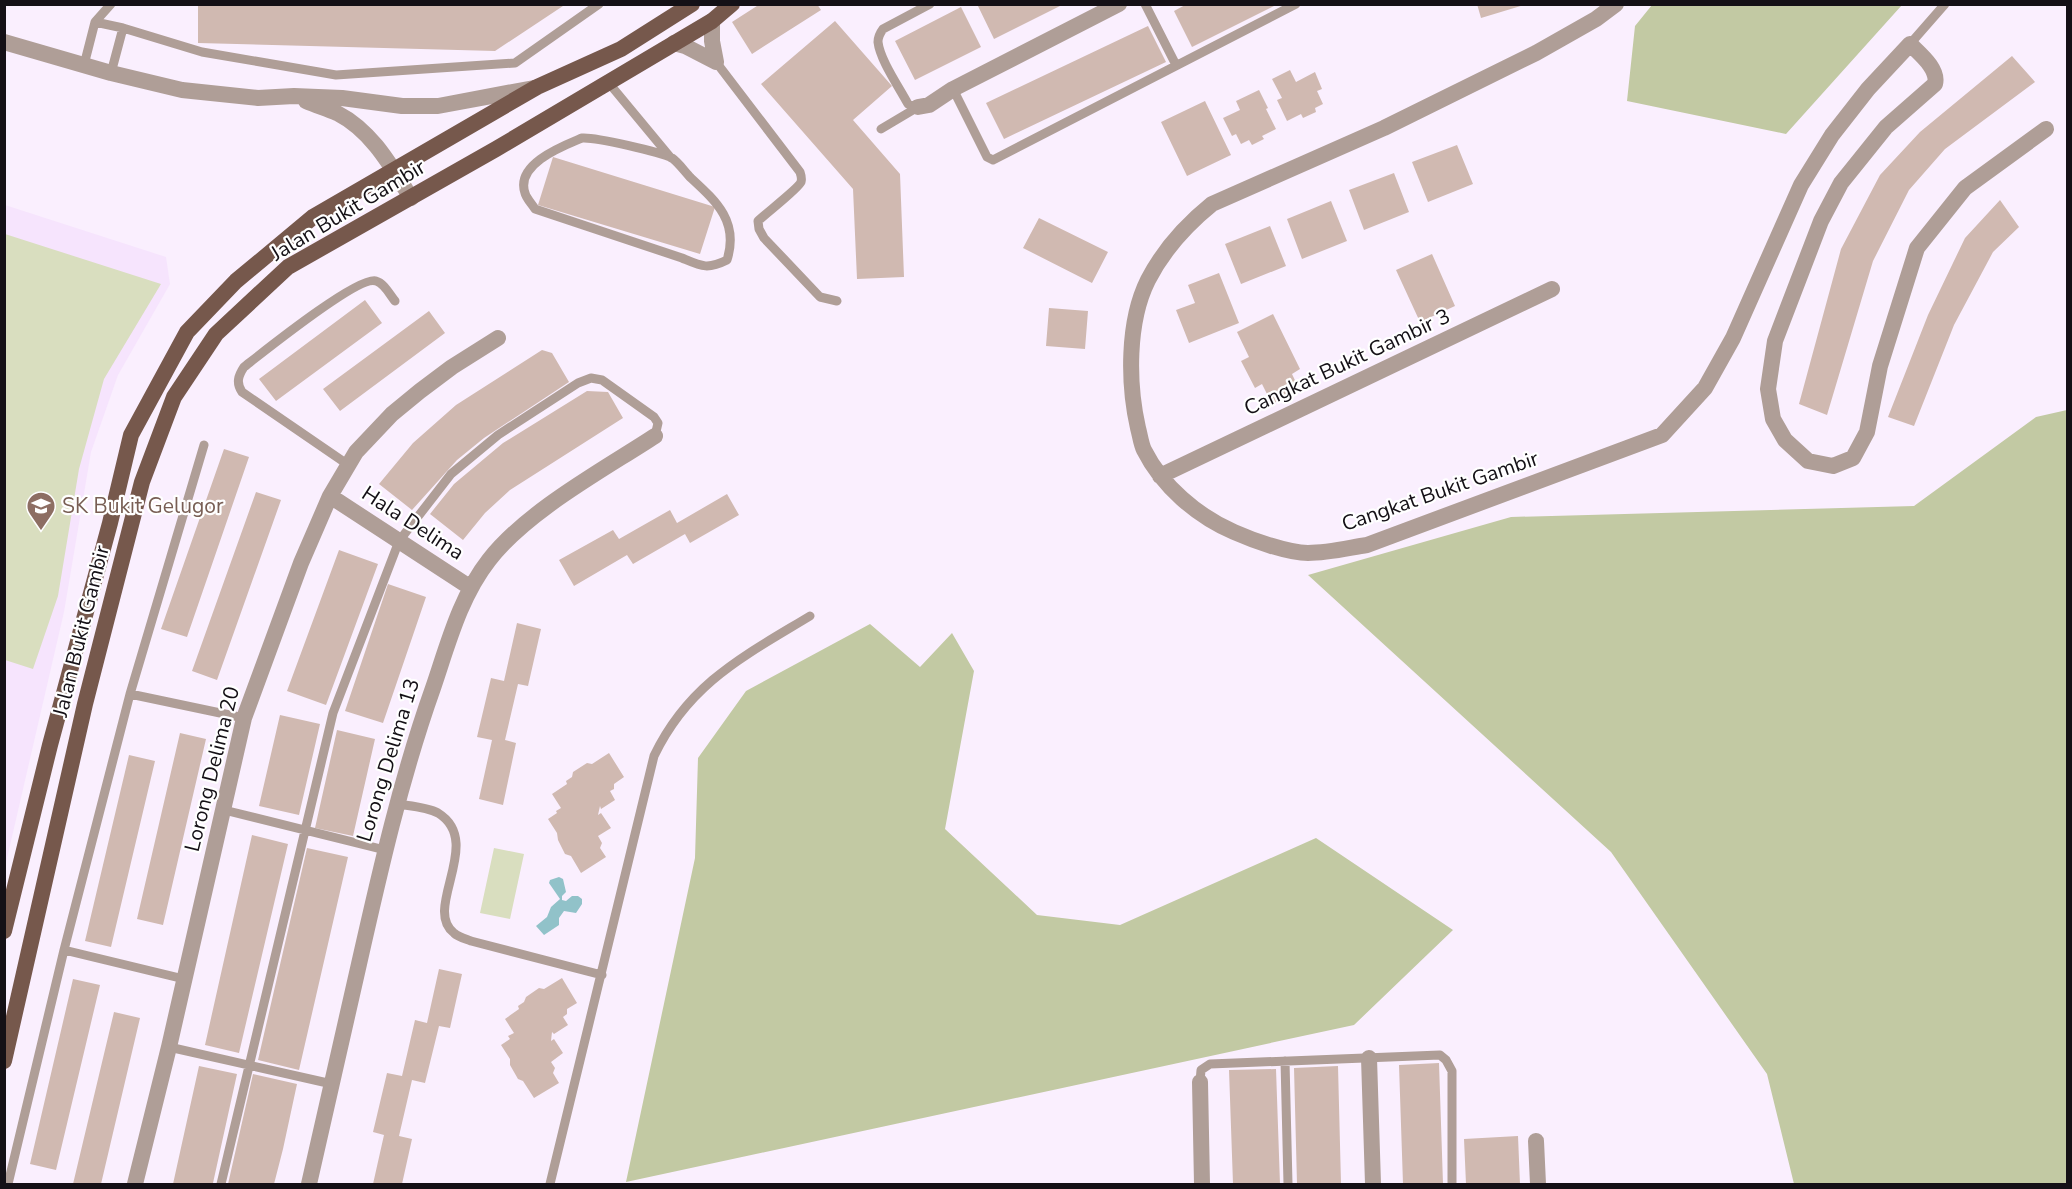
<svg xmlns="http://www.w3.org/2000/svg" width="2072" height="1189" viewBox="0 0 2072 1189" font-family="'Nunito Sans',sans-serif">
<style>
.built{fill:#f6e4fd}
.green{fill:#d9debf}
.forest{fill:#c2c9a3}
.water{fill:#91c2c9}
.building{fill:#d0b9b1}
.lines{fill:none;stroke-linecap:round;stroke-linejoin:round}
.service{stroke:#af9e97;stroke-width:9}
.minor{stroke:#af9e97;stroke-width:16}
.primary{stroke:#76584c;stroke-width:16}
.labels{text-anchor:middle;stroke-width:4.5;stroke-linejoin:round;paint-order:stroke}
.street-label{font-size:21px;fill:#141016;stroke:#fff}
.education-label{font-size:21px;fill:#785e54;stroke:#fff;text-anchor:start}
</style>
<rect width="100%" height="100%" fill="#faeffe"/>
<!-- built -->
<path class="built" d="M5,205L166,257L170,284L118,375L91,452L64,612L5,867Z"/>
<!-- green -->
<path class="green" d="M5,234L161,284L104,379L79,469L58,596L33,669L5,660Z
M494,848L524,854L510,919L480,913Z"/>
<!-- forest -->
<path class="forest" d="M1652,5V4L1902,5L1786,134L1627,101L1635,26Z
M2067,410V1184H1794L1767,1074L1611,852L1308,575L1511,517L1914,506L2036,417Z
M870,624L920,667L952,633L974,671L945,829L1037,915L1120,925L1316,838L1453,930L1354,1025L626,1182L695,858L698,758L746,691Z"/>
<!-- water -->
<path class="water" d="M559,877L563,879L566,892L562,896V900L566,901L572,896H578L582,899V904L576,913L564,911L559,918V925L544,935L536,926L547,917L551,907L560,899L549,883L550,880Z"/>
<!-- building -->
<path class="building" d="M198,4H566L495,51L198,43Z
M760,4H817L821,10L752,54L732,22Z
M977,4H1064L994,39Z
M1187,4H1278L1192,47L1174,11Z
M1477,4H1524V5L1481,18Z
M961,7L981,47L915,80L895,41Z
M835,21L892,86L853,120L900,174L904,277L857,279L853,189L761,84Z
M1148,26L1166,62L1004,139L986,103Z
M2012,56L2035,82L1945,149L1909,190L1873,261L1827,415L1799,404L1841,249L1880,175L1920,132Z
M1290,70L1296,82L1315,72L1322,89L1317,91L1323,104L1315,108L1316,112L1303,118L1301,114L1287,121L1277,100L1282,98L1272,79Z
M1259,90L1268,108L1266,109L1276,129L1262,136L1264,139L1252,145L1249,140L1241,144L1236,134L1232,136L1223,118L1240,110L1236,101Z
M1205,101L1231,155L1187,176L1161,122Z
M1457,145L1473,184L1428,202L1412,162Z
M553,157L715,207L700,254L538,205Z
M1394,173L1409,212L1364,230L1349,190Z
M2000,200L2019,227L1993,252L1954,325L1914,426L1888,417L1928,315L1965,238Z
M1331,201L1347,241L1302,259L1287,219Z
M1039,218L1108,252L1092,283L1023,248Z
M1270,226L1286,266L1241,284L1225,244Z
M1432,254L1455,306L1420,322L1396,270Z
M1219,273L1239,323L1189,343L1176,310L1195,303L1188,285Z
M365,300L382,323L276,401L259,379Z
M1049,308L1088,311L1085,349L1046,346Z
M429,311L445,333L340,411L323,389Z
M1273,314L1300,369L1292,374L1300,391L1272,404L1262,384L1255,388L1241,361L1249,357L1237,332Z
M542,350L552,353L569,382L484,438L457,460L412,510L379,484L413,443L456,405Z
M587,391L608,392L623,418L510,490L485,513L463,540L430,514L454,484L503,443Z
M224,449L249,457L187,637L161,629Z
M256,492L281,500L217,680L192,671Z
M727,494L739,515L690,543L685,534L633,564L627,555L574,586L559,560L613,530L619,539L670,510L677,523Z
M339,550L378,564L326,705L287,691Z
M388,584L426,597L383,723L345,711Z
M517,623L541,629L528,686L518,684L505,740L516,743L503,805L479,799L492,740L477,737L491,678L504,681Z
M280,715L320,724L299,815L259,806Z
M337,730L375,739L353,836L315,828Z
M180,733L206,739L163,925L137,919Z
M609,753L624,777L614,784V789L610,791L615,800L601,809L600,806L598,815L601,813L611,828L598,836L602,843L600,848L606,857L581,873L571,856L565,854L558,840L557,833L548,819L557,813L556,811L561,808L552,794L567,784L566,781L572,777L573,772L587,763L592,764Z
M129,755L155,761L111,947L85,941Z
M252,835L288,844L239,1053L205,1045Z
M307,848L348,857L299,1070L258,1060Z
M439,969L462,974L450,1028L439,1026L425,1083L412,1080L399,1136L412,1139L402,1184H373L384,1135L373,1132L387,1073L402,1076L415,1020L427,1023Z
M562,978L577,1003L567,1009V1014L563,1017L568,1025L554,1034L552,1032L551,1041L554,1039L563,1053L551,1062L555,1068L553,1073L559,1083L534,1098L523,1081L518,1079L510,1065V1059L501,1045L510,1039L508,1036L514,1033L505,1019L519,1009L518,1006L524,1002L526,997L539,988L544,989Z
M73,979L100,985L56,1170L30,1164Z
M114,1012L140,1018L101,1184H73Z
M1439,1063L1443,1184H1403L1399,1065Z
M199,1066L237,1074L213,1183L173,1184Z
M1338,1066L1341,1184H1297L1294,1068Z
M1276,1069L1280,1184H1233L1229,1070Z
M253,1074L297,1084L283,1149L274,1184H228Z
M1518,1136L1520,1184H1466L1464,1139Z"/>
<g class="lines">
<!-- service -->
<path class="service" d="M111,4L95,22L123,28L202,52L336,75L515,63L599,4
M1145,4L1176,65
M1910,44L1945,4
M716,62L800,172C801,175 802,179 801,182C799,188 765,214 758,221L759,229L764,238L820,297L837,301
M84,65L95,22
M111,73L123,28
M608,82L671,158
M953,89L987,157L993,160L1296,4
M918,107L908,104C899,87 880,60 878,42C878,37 880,33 883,29L930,4
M881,129L918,107
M582,138C596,137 660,152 672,158C679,163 685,172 691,178C717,202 739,222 727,260C707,270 701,266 682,258L535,209C532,204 526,198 525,193C515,164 563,146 582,138Z
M347,464L242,392C236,383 238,376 244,367C262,353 359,275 376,281C384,283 390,295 395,301
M130,694L204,445
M397,804C409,806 427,807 438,813C485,842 422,909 454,933C458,937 466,939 471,941L602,975
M224,810L385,850
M64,950L130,694L244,718
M169,1047L332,1084
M1285,1061L1288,1184
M1200,1082L1201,1070L1210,1064L1440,1055L1446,1060L1452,1071V1184
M8,1184L64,950L184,979
M221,1184L333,713L399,541L451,474L498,435L578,383L591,378L602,380L654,417L658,423L655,436
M550,1184L654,756C689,683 744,656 810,616"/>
<!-- minor -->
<path class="minor" d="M1616,4L1596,19L1536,53L1384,128L1212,204C1186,225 1164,249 1148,280C1127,322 1128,384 1138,428C1140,435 1141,444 1144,450C1162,486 1197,516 1234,532C1252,540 1288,553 1308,553C1328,553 1348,548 1367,545L1662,435L1705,388L1733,338L1801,185L1832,135L1868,89L1910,44C1920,54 1939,69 1935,84L1886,127L1841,183L1821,221L1775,341L1768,389L1773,419L1785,440L1808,461L1833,466L1853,458L1867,432L1880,366L1917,248L1965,188L2046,129
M712,21V41L716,62
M4,42L111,73L182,90L258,98L294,96L342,98L402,106H438L534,88
M674,43L685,46L716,62
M306,101C316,105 327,109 337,113C372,131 391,166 411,198
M918,107L929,105L953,89L1119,4
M1160,476L1552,289
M330,496L471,588
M1369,1058L1373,1184
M1200,1082L1202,1184
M1536,1141L1538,1184
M135,1184L169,1047L244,718L301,563L330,496L356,452L392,414L420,391L452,367L498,338
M309,1184C326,1111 342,1037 359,964C380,871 401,778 433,688C448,644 460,597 489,560C527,511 603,470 655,436"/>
<!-- primary -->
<path class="primary" d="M4,931L50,745L110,523L131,435L187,332L236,281L313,217L537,87L621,49L692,4
M4,1061L85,704L142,482L174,397L216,334L288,267L496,149L712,21L732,4"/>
</g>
<!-- icons -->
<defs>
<g id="school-pin" transform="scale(1.5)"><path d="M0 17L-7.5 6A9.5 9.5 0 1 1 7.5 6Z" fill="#8d6e63" stroke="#fff"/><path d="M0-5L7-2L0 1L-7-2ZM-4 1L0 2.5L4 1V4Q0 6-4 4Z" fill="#fff"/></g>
</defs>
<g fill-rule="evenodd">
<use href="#school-pin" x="41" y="506"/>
</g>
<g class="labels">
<!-- street labels -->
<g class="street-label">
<text transform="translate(348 210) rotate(-31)" y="7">Jalan Bukit Gambir</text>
<text transform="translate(1347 362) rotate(-25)" y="7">Cangkat Bukit Gambir 3</text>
<text transform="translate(1440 491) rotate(-19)" y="7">Cangkat Bukit Gambir</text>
<text transform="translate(413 523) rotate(33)" y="7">Hala Delima</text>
<text transform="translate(81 631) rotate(-76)" y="7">Jalan Bukit Gambir</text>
<text transform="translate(388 760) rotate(-73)" y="7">Lorong Delima 13</text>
<text transform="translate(212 769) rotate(-76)" y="7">Lorong Delima 20</text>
</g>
<!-- education labels -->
<g class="education-label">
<text x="62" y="513">SK Bukit Gelugor</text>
</g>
</g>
<!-- border -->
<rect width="2072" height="1189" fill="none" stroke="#141016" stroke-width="12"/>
</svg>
